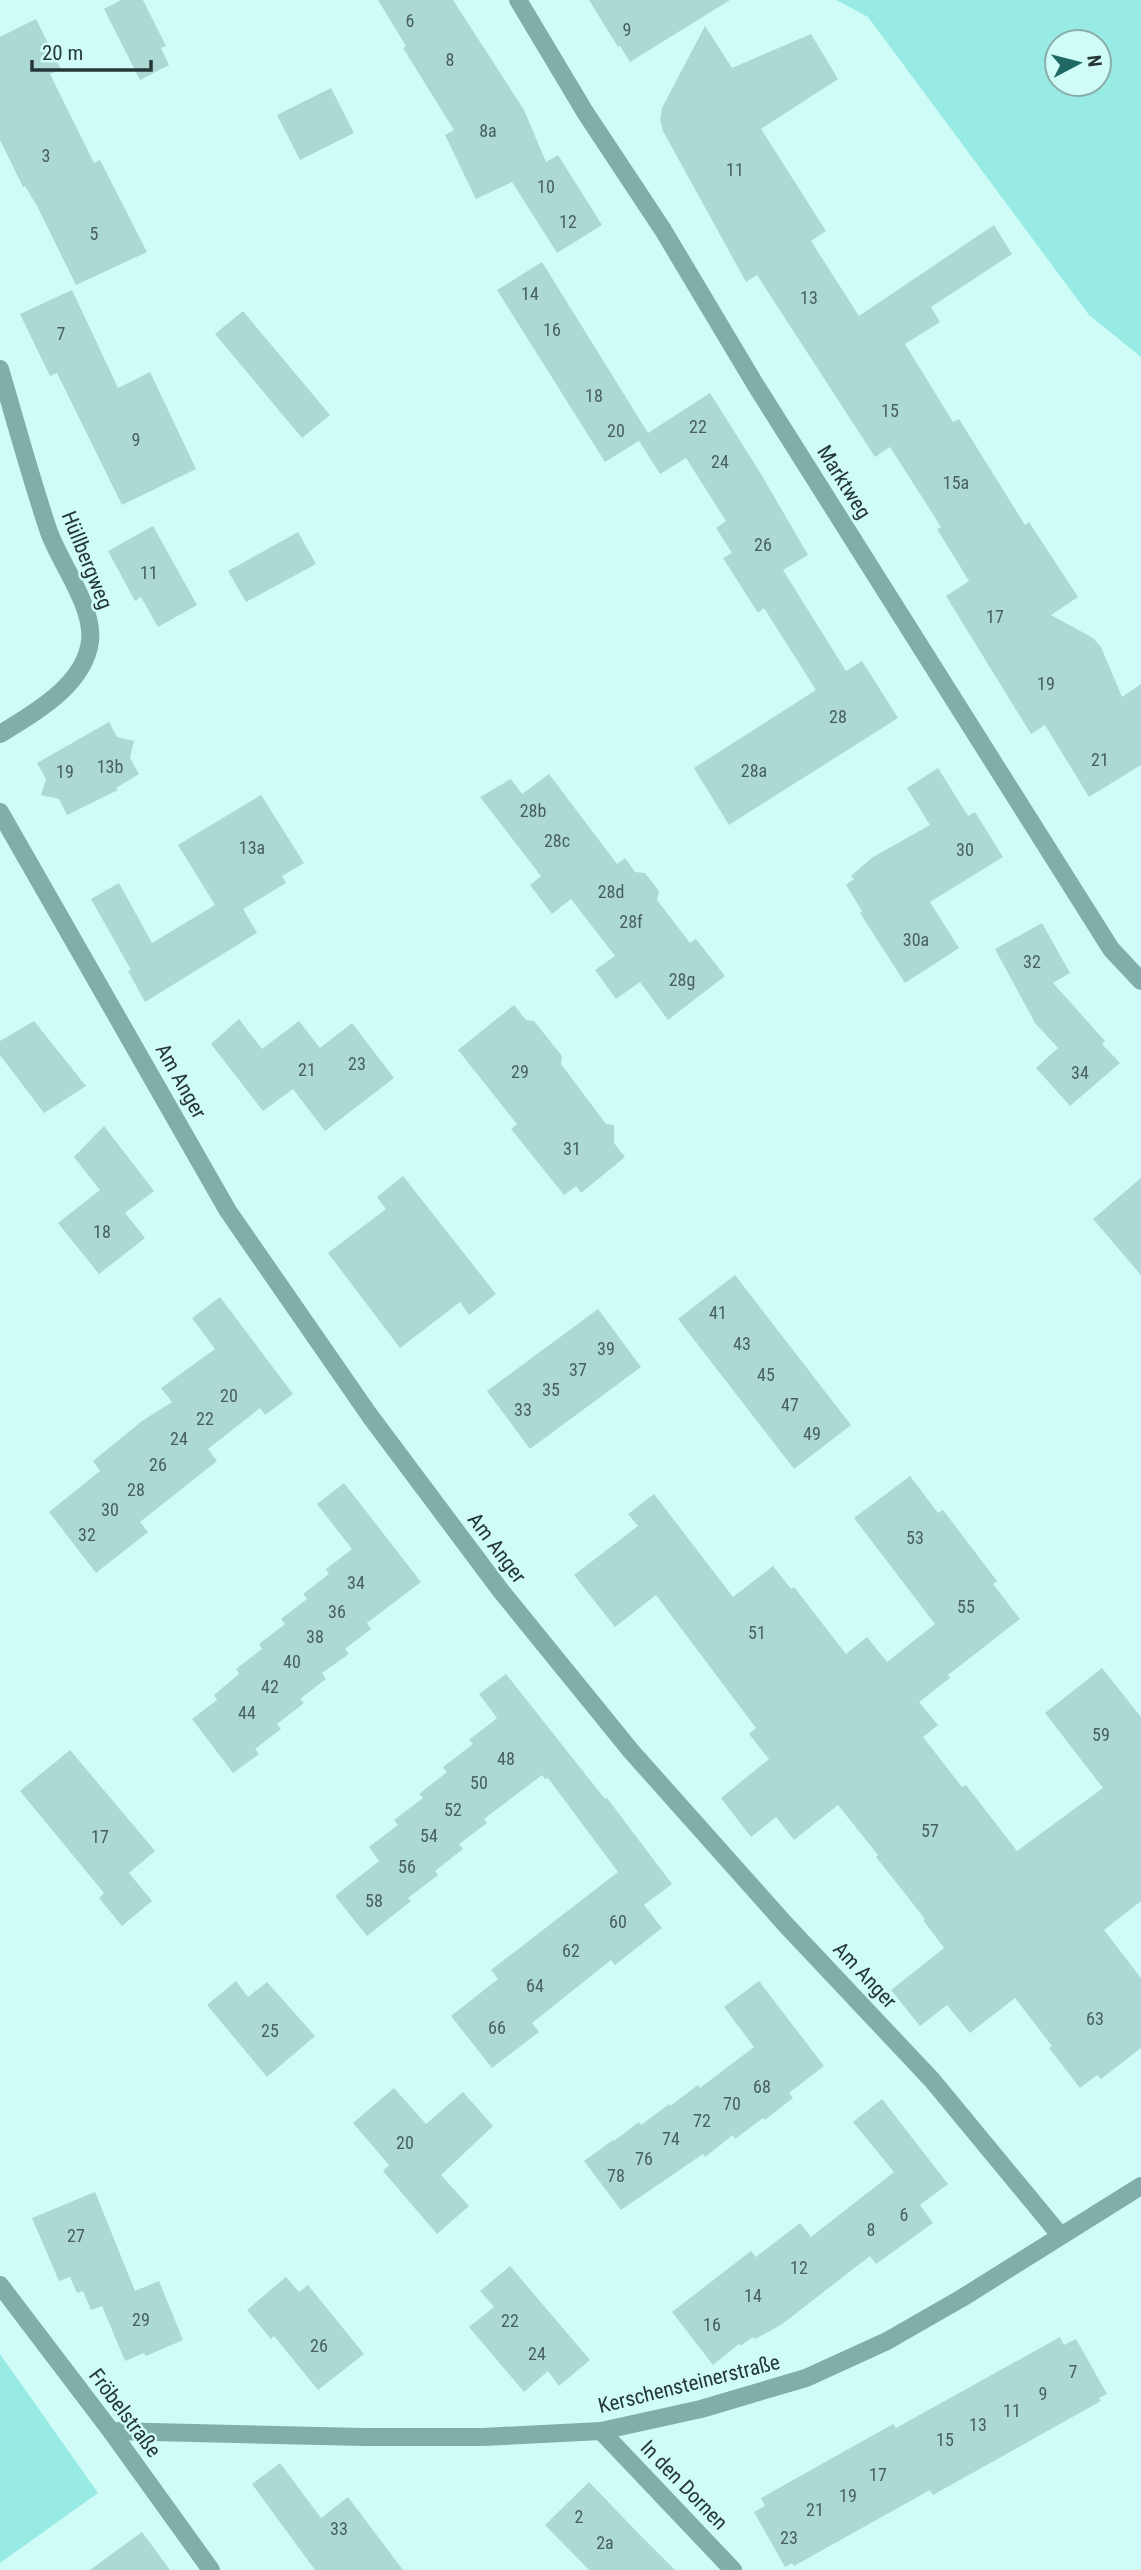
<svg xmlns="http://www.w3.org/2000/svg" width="1141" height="2570" viewBox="0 0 1141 2570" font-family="'Roboto Condensed',sans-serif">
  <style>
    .green { fill: #98ebe4; fill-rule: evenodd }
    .building { fill: #add9d5 }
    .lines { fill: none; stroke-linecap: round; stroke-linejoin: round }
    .street { stroke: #80aea9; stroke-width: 18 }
    .labels { text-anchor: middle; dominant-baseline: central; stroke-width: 5; stroke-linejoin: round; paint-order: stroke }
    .number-label { font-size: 18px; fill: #48605e }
    .street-label { font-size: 21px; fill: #263836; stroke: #cffcf7 }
  </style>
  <rect width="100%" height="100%" fill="#cffcf7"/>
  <g class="green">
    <path d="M836,0H1141V357L1089,315L868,17ZM1099,42V84H1057V42Z"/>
    <path d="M0,2354L98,2493L0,2563Z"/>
  </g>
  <g class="building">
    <path d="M121,0H143L166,46L161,48L169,65L140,80L104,9Z"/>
    <path d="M378,0H453L524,110L546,162L558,155L602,225L557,253L512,182L476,199L445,135L454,130L403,48L406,46Z"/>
    <path d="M589,0H730L630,62L620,46L618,47Z"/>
    <path d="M36,19L61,69L50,74L94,163L100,160L147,252L76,285L37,206L25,186L23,187L0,140V37Z"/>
    <path d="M705,26L732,68L811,34L838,79L761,129L826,231L811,241L859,316L994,225L1012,254L931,307L940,322L905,344L953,422L959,419L1025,525L1029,522L1078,597L1051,615L1093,638L1101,647L1122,697L1141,684V765L1089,797L1045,725L1031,734L946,596L969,581L937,529L941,527L890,447L875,457L757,275L746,282L663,131L660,120L662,108Z"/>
    <path d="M331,88L354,133L300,160L277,115Z"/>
    <path d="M542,262L648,433L710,393L761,474L808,555L783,570L846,671L862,661L898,718L729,825L694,768L816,690L764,608L758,613L723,558L732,553L716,528L726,521L686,458L660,474L639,441L605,462L497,290Z"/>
    <path d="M72,290L118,388L150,372L196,469L122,505L57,373L50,376L20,314Z"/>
    <path d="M243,311L330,415L302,438L215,334Z"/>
    <path d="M153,526L197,605L158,627L141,597L135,601L108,551Z"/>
    <path d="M298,532L316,564L246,602L228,571Z"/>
    <path d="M109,722L117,737L134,741L130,758L139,774L116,788L118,790L67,815L59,799L41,795L46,779L37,763Z"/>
    <path d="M938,768L968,816L975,812L1003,857L930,902L959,948L905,983L860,913L862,911L846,885L854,879L851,876L873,857L930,825L907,788Z"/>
    <path d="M549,774L617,864L625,858L635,872L645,873L659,891L657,900L690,943L696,939L725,976L668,1020L640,982L616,999L595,970L615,956L571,899L552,914L530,885L541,876L480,797L511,779L522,794Z"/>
    <path d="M261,795L304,863L282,876L286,883L243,909L257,933L145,1002L128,971L131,970L91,899L119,883L152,943L215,905L178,845Z"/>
    <path d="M1042,923L1070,973L1053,983L1105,1041L1102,1044L1120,1063L1070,1106L1036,1068L1058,1048L1035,1023L995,949Z"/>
    <path d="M514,1005L526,1020L534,1021L562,1056L561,1064L606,1124L614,1125V1143L625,1157L581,1193L576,1186L564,1195L511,1129L517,1124L458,1050Z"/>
    <path d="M239,1019L262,1049L299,1021L320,1048L352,1023L394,1078L325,1131L293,1089L263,1111L211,1044Z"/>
    <path d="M34,1021L86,1086L44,1113L0,1055V1041Z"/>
    <path d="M104,1126L154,1191L125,1213L145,1238L99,1274L58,1223L100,1190L74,1157Z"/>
    <path d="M403,1176L496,1294L469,1315L460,1302L400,1348L328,1253L386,1209L377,1197Z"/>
    <path d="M1141,1178V1275L1093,1219Z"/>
    <path d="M735,1275L851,1425L794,1469L678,1319Z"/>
    <path d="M220,1297L293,1394L265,1415L260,1408L208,1449L217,1461L140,1522L148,1532L96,1573L49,1512L100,1471L93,1461L142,1421L172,1402L161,1388L215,1349L192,1318Z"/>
    <path d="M598,1309L641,1367L530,1449L487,1391Z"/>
    <path d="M910,1476L938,1513L943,1510L997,1581L993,1584L1020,1619L948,1675L950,1678L919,1702L938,1725L923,1737L962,1787L966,1785L1017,1851L1103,1788L1045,1713L1102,1668L1141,1717V1901L1104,1930L1141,1978V2048L1101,2079L1097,2075L1080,2088L1049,2048L1052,2046L1015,1998L970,2033L947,2005L920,2026L891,1990L944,1948L923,1920L925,1919L876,1857L878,1855L838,1805L794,1840L776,1817L751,1837L721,1798L769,1759L749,1734L756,1728L656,1595L615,1627L574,1575L638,1526L628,1514L654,1494L733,1597L773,1566L791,1589L794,1587L846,1654L867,1637L887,1662L935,1624L854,1518Z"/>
    <path d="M344,1483L421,1582L367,1623L371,1629L345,1649L349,1654L322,1673L326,1679L300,1699L304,1703L277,1724L281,1729L255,1749L259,1754L233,1773L192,1719L217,1700L214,1695L239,1674L236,1669L262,1649L259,1644L285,1624L281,1619L307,1599L303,1594L329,1574L326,1569L352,1549L317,1504Z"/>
    <path d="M506,1674L605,1799L607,1798L672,1884L644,1905L662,1928L615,1965L611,1960L532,2023L539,2032L492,2068L451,2016L498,1979L491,1970L618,1872L548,1778L545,1779L542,1775L484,1819L487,1823L459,1844L463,1849L435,1871L438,1875L408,1898L411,1901L367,1936L335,1896L379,1861L369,1847L398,1825L394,1820L423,1798L419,1794L447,1772L443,1767L473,1744L469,1740L497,1718L479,1694Z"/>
    <path d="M70,1750L155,1851L129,1873L152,1901L122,1926L99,1898L104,1893L20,1791Z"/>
    <path d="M236,1981L248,1997L267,1982L315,2036L267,2077L207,2005Z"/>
    <path d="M759,1981L824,2066L789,2093L793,2098L765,2120L763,2118L735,2139L733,2135L705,2157L703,2154L621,2210L584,2161L613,2140L614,2141L639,2122L641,2125L669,2104L670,2106L698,2085L700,2088L754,2047L724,2007Z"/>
    <path d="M394,2088L426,2124L463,2092L493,2126L441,2175L469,2206L437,2234L383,2171L389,2165L353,2123Z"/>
    <path d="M882,2099L948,2184L920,2205L933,2223L876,2264L870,2256L781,2325L755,2339L753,2337L740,2346L739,2344L713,2365L672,2312L751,2251L756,2257L800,2223L811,2237L894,2172L853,2122Z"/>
    <path d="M95,2192L135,2291L159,2281L183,2340L146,2356L144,2353L125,2361L102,2306L91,2310L83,2291L77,2293L70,2277L59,2281L32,2218Z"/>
    <path d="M510,2266L590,2360L559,2386L548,2371L524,2392L469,2327L494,2307L480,2291Z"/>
    <path d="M286,2277L299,2292L308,2285L364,2354L318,2390L274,2336L271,2339L247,2310Z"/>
    <path d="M1060,2337L1064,2345L1076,2339L1107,2394L1099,2398L1101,2401L933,2495L930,2490L794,2566L792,2563L785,2567L754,2512L765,2506L761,2498L893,2424L896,2428Z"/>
    <path d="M280,2463L321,2518L348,2497L403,2570H315L252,2484Z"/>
    <path d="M589,2482L639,2534L675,2570H589L545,2525Z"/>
    <path d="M142,2532L170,2570H90Z"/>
  </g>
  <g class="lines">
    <g class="street">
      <path d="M518,0L585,112L663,230L755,384L1111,949L1141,981"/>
      <path d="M0,369C16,423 31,479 49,532C61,565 94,607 90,641C85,685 33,714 0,734"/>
      <path d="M0,812L228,1211L370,1416L501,1591L631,1751L786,1925L932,2080L1060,2235"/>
      <path d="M0,2285L111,2431L211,2570"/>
      <path d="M111,2431L364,2437H483L601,2431L701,2409L806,2378L887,2341L962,2298L1141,2186"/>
      <path d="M601,2431L733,2570"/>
    </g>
  </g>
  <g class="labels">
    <g class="number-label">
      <text x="410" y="20">6</text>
      <text x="627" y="29">9</text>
      <text x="450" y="59">8</text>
      <text x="488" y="130">8a</text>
      <text x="46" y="155">3</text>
      <text x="735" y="169">11</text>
      <text x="546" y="186">10</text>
      <text x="568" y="221">12</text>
      <text x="94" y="233">5</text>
      <text x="530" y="293">14</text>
      <text x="809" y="297">13</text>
      <text x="552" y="329">16</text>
      <text x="61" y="333">7</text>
      <text x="594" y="395">18</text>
      <text x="890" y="410">15</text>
      <text x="698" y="426">22</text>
      <text x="616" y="430">20</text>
      <text x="136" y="439">9</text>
      <text x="720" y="461">24</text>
      <text x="956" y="482">15a</text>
      <text x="763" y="544">26</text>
      <text x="149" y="572">11</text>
      <text x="995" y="616">17</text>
      <text x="1046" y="683">19</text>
      <text x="838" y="716">28</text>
      <text x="1100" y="759">21</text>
      <text x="110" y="766">13b</text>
      <text x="754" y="770">28a</text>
      <text x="65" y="771">19</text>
      <text x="533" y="810">28b</text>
      <text x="557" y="840">28c</text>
      <text x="252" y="847">13a</text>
      <text x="965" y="849">30</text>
      <text x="611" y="891">28d</text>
      <text x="631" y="921">28f</text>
      <text x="916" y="939">30a</text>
      <text x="1032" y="961">32</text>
      <text x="682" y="979">28g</text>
      <text x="357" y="1063">23</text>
      <text x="307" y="1069">21</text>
      <text x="520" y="1071">29</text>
      <text x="1080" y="1072">34</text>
      <text x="572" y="1148">31</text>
      <text x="102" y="1231">18</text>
      <text x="718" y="1312">41</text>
      <text x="742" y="1343">43</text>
      <text x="606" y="1348">39</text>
      <text x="578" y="1369">37</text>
      <text x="766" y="1374">45</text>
      <text x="551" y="1389">35</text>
      <text x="229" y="1395">20</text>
      <text x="790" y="1404">47</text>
      <text x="523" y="1409">33</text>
      <text x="205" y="1418">22</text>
      <text x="812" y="1433">49</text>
      <text x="179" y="1438">24</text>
      <text x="158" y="1464">26</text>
      <text x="136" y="1489">28</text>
      <text x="110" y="1509">30</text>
      <text x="87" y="1534">32</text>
      <text x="915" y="1537">53</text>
      <text x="356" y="1582">34</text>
      <text x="966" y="1606">55</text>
      <text x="337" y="1611">36</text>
      <text x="757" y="1632">51</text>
      <text x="315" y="1636">38</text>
      <text x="292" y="1661">40</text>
      <text x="270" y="1686">42</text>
      <text x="247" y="1712">44</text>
      <text x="1101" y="1734">59</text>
      <text x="506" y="1758">48</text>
      <text x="479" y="1782">50</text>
      <text x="453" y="1809">52</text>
      <text x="930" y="1830">57</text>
      <text x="429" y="1835">54</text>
      <text x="100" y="1836">17</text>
      <text x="407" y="1866">56</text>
      <text x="374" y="1900">58</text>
      <text x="618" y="1921">60</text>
      <text x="571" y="1950">62</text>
      <text x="535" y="1985">64</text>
      <text x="1095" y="2018">63</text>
      <text x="497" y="2027">66</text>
      <text x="270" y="2030">25</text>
      <text x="762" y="2086">68</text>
      <text x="732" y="2103">70</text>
      <text x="702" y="2120">72</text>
      <text x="671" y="2138">74</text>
      <text x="405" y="2142">20</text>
      <text x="644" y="2158">76</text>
      <text x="616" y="2175">78</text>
      <text x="904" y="2214">6</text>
      <text x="871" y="2229">8</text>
      <text x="76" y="2235">27</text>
      <text x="799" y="2267">12</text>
      <text x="753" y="2295">14</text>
      <text x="141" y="2319">29</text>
      <text x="510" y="2320">22</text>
      <text x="712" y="2324">16</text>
      <text x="319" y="2345">26</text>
      <text x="537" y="2353">24</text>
      <text x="1073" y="2371">7</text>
      <text x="1043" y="2393">9</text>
      <text x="1012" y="2410">11</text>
      <text x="978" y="2424">13</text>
      <text x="945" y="2439">15</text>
      <text x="878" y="2474">17</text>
      <text x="848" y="2495">19</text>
      <text x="815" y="2509">21</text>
      <text x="579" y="2516">2</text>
      <text x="339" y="2528">33</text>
      <text x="789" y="2537">23</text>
      <text x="605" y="2542">2a</text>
    </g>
    <g class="street-label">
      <text transform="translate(844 482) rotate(58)">Marktweg</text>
      <text transform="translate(87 560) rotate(68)">Hüllbergweg</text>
      <text transform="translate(181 1081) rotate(61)">Am Anger</text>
      <text transform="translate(497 1548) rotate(53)">Am Anger</text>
      <text transform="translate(865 1975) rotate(47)">Am Anger</text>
      <text transform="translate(689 2384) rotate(-14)">Kerschensteinerstraße</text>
      <text transform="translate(125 2413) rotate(53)">Fröbelstraße</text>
      <text transform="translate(684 2485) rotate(46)">In den Dornen</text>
    </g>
  </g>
  <g transform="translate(1078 63) rotate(83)"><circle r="33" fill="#cffcf7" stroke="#8baeaa" stroke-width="2"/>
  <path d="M0-5L12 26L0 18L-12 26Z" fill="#1e6964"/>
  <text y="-10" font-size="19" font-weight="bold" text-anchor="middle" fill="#263836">N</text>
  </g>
  <path d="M32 60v10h119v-10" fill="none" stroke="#263836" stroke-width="3.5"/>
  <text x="42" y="60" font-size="21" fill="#263836" stroke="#cffcf7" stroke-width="5" paint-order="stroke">20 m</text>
</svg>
